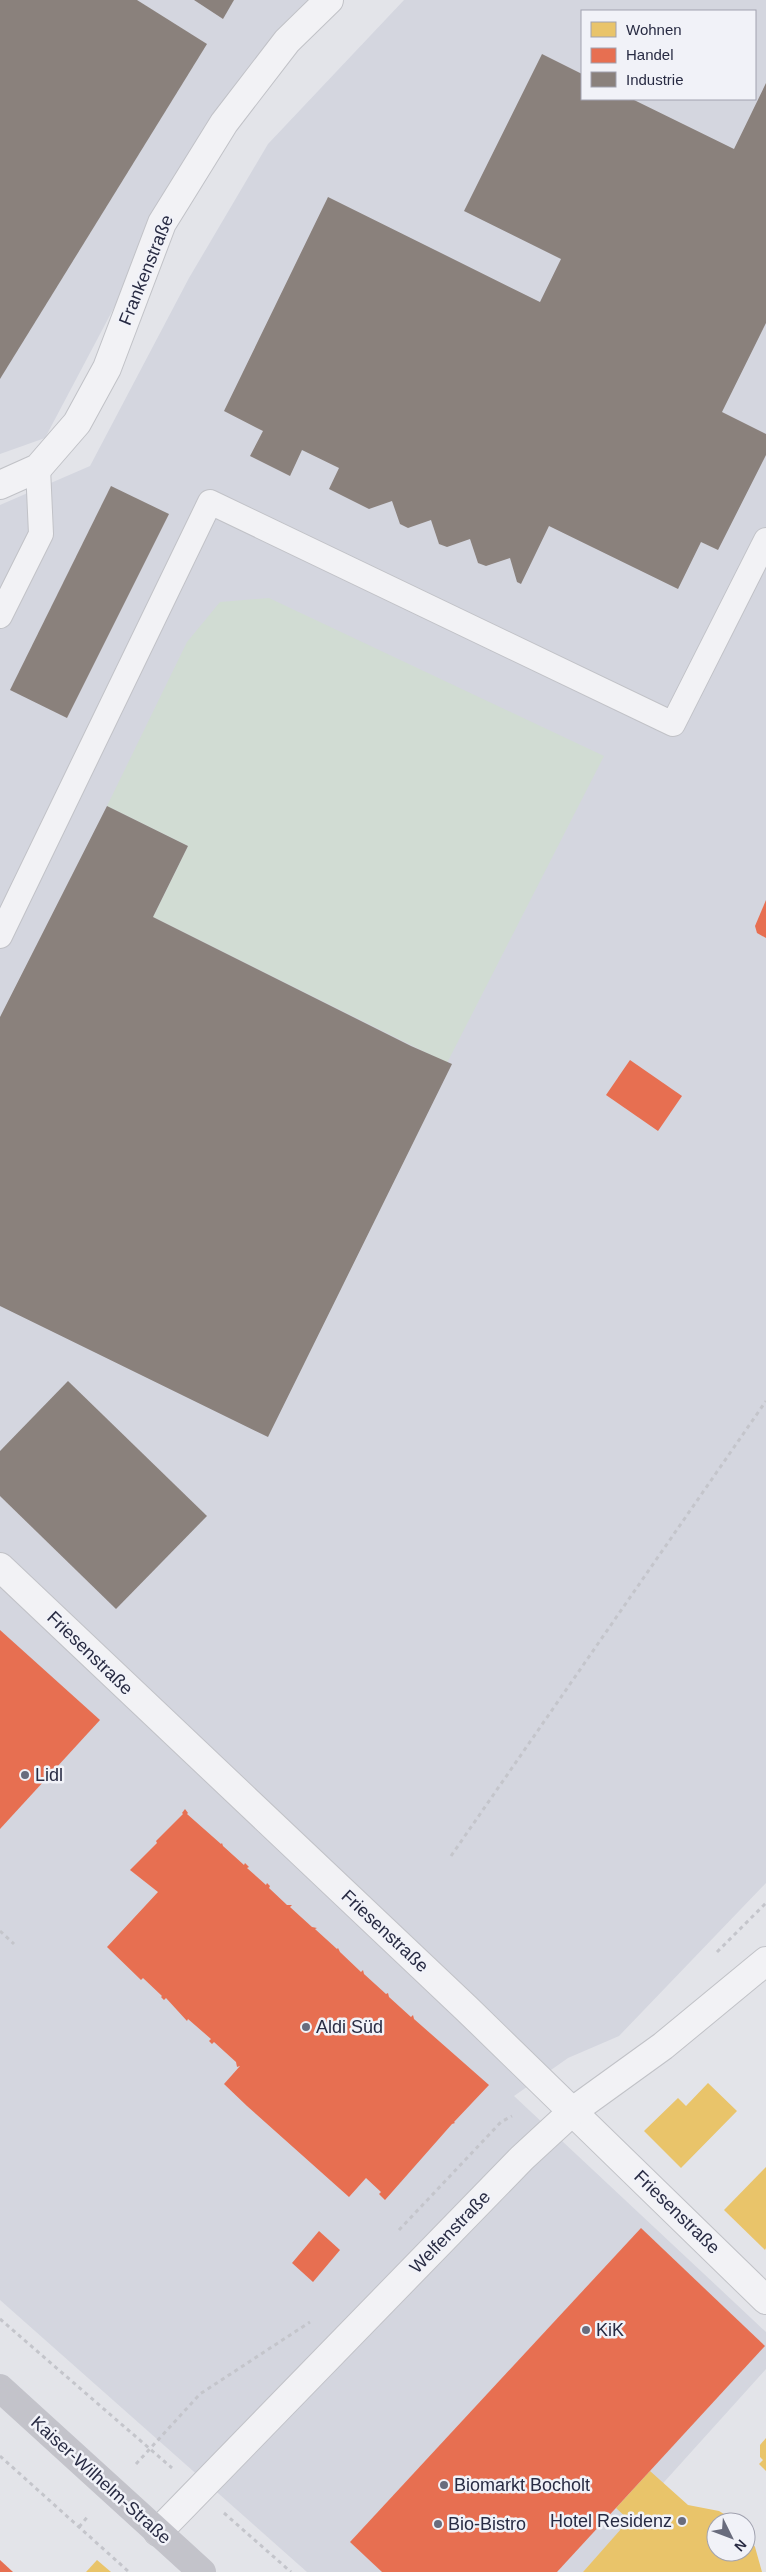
<svg xmlns="http://www.w3.org/2000/svg" width="766" height="2572" viewBox="0 0 766 2572" font-family="Arial,sans-serif">
  <style>
    .built { fill: #d4d6df; fill-rule: evenodd }
    .green { fill: #d1dcd3 }
    .homes { fill: #e9c46a }
    .shops { fill: #e76f51 }
    .industry { fill: #8a817c }
    .lines { fill: none; stroke-linecap: round; stroke-linejoin: round }
    .lane-casing { stroke: #c1c2c7; stroke-width: 26 }
    .street-casing { stroke: #c1c2c7; stroke-width: 30 }
    .path { stroke: #c4c5cb; stroke-width: 3; stroke-dasharray: 4 4; stroke-linecap: butt }
    .lane { stroke: #f2f2f5; stroke-width: 24 }
    .street { stroke: #f2f2f5; stroke-width: 28 }
    .secondary { stroke: #c3c3ca; stroke-width: 28 }
    .poi-dot { fill: #696c7d; stroke: #f1f2f8; stroke-width: 2 }
    .labels { text-anchor: middle; dominant-baseline: central; stroke-width: 5; stroke-linejoin: round; paint-order: stroke }
    .street-label { font-size: 18px; fill: #282b43; stroke: #f1f2f8 }
    .poi-label { font-size: 18px; fill: #282b43; stroke: #f1f2f8; text-anchor: start }
  </style>
  <rect width="100%" height="100%" fill="#e3e4e9"/>
  <g class="built">
    <path d="M0,0H327L145,249L45,438L0,454Z"/>
    <path d="M404,0H766V1883L619,2036L568,2058L514,2096L766,2332V2369L583,2572H307L0,2300V505L90,466L189,278L268,144ZM582,11H755V99H582Z"/>
  </g>
  <path class="green" d="M269,598L604,756L447,1063L153,917L188,846L107,806L187,642L220,602Z"/>
  <g class="homes">
    <path d="M708,2083L737,2111L681,2168L644,2131L678,2098L686,2106Z"/>
    <path d="M766,2167V2248L765,2250L724,2210Z"/>
    <path d="M766,2438V2471L759,2464L763,2460L760,2457V2445Z"/>
    <path d="M650,2471L688,2505L719,2511L737,2522H716V2552H746V2532L755,2547L762,2572H583L629,2520L616,2508Z"/>
    <path d="M97,2560L111,2572H86Z"/>
  </g>
  <g class="shops">
    <path d="M766,900V938L757,933L755,926Z"/>
    <path d="M630,1060L682,1096L658,1131L606,1095Z"/>
    <path d="M0,1630L100,1720L0,1829Z"/>
    <path d="M185,1809L188,1813L187,1814L221,1844L222,1843L223,1846L244,1865L245,1863L249,1867L247,1868L266,1885L267,1883L270,1886L269,1888L287,1905H292L290,1907L312,1927L317,1928L315,1929L337,1949L338,1948L340,1952L361,1972L363,1970L364,1974L386,1994L388,1993L389,1997L411,2017L413,2015L414,2019L489,2085L454,2122L455,2123L452,2124L385,2200L379,2194L381,2192L366,2178L349,2197L247,2106L224,2084L240,2066L237,2067L236,2062L214,2042L212,2044L209,2041L211,2039L188,2019L187,2021L166,1998L164,2000L161,1997L162,1996L143,1978L141,1980L107,1947L158,1892L130,1870L157,1843L156,1841L183,1814L182,1813Z"/>
    <path d="M641,2228L765,2346L557,2572H382L350,2542Z"/>
    <path d="M319,2231L340,2250L313,2282L292,2263Z"/>
    <path d="M0,2560L13,2572H0Z"/>
  </g>
  <g class="industry">
    <path d="M0,0H137L207,44L0,379Z"/>
    <path d="M194,0H234L223,19Z"/>
    <path d="M542,54L582,74V99H632L734,149L766,83V323L722,412L766,434V455L718,550L701,542L678,589L549,526L521,584L517,582L510,558L486,566L478,563L470,539L447,547L439,544L431,520L408,528L400,524L392,501L369,509L329,489L339,468L302,450L290,476L250,456L263,431L224,411L328,197L540,302L561,259L464,211Z"/>
    <path d="M111,486L169,514L67,718L10,690Z"/>
    <path d="M107,806L188,846L153,917L411,1046L452,1064L268,1437L0,1306V1017Z"/>
    <path d="M68,1381L207,1516L116,1609L0,1496V1451Z"/>
  </g>
  <g class="lines">
    <defs>
      <g id="lane">
        <path d="M0,616L41,534L38,468"/>
        <path d="M0,936L210,502L673,724L766,540"/>
      </g>
      <g id="street">
        <path d="M0,485L38,468L77,423L107,368L162,223L224,123L287,41L329,0"/>
        <path d="M0,1567L467,2009L766,2300"/>
        <path d="M158,2532L522,2158L573,2111L663,2046L766,1961"/>
      </g>
    </defs>
    <use href="#lane" class="lane-casing"/>
    <use href="#street" class="street-casing"/>
    <g class="path">
      <path d="M451,1856L766,1401"/>
      <path d="M0,1931L14,1944"/>
      <path d="M717,1952L766,1903"/>
      <path d="M399,2230L501,2122L512,2116"/>
      <path d="M0,2319L172,2468"/>
      <path d="M0,2456L129,2572"/>
      <path d="M136,2464L200,2394L310,2322"/>
      <path d="M224,2513L291,2572"/>
      <path d="M79,2527L89,2515"/>
    </g>
    <use href="#lane" class="lane"/>
    <use href="#street" class="street"/>
    <path class="secondary" d="M0,2388L202,2572"/>
  </g>
  <g class="poi-dot">
    <circle cx="25" cy="1775" r="5"/>
    <circle cx="306" cy="2027" r="5"/>
    <circle cx="586" cy="2330" r="5"/>
    <circle cx="444" cy="2485" r="5"/>
    <circle cx="682" cy="2521" r="5"/>
    <circle cx="438" cy="2524" r="5"/>
  </g>
  <g class="labels">
    <g class="street-label">
      <text transform="translate(146 270) rotate(-68)">Frankenstraße</text>
      <text transform="translate(90 1653) rotate(44)">Friesenstraße</text>
      <text transform="translate(385 1931) rotate(43)">Friesenstraße</text>
      <text transform="translate(677 2212) rotate(44)">Friesenstraße</text>
      <text transform="translate(450 2232) rotate(-46)">Welfenstraße</text>
      <text transform="translate(101 2480) rotate(42)">Kaiser-Wilhelm-Straße</text>
    </g>
    <g class="poi-label">
      <text x="35" y="1775">Lidl</text>
      <text x="316" y="2027">Aldi Süd</text>
      <text x="596" y="2330">KiK</text>
      <text x="454" y="2485">Biomarkt Bocholt</text>
      <text x="672" y="2521" text-anchor="end">Hotel Residenz</text>
      <text x="448" y="2524">Bio-Bistro</text>
    </g>
  </g>
  <rect x="581" y="10" width="175" height="90" fill="#f1f2f8" stroke="#a1a2b0"/>
  <rect x="591" y="22" width="25" height="15" fill="#e9c46a" stroke="#a1a2b0"/>
  <text x="626" y="35" font-size="15" fill="#282b43">Wohnen</text>
  <rect x="591" y="48" width="25" height="15" fill="#e76f51" stroke="#a1a2b0"/>
  <text x="626" y="60" font-size="15" fill="#282b43">Handel</text>
  <rect x="591" y="72" width="25" height="15" fill="#8a817c" stroke="#a1a2b0"/>
  <text x="626" y="85" font-size="15" fill="#282b43">Industrie</text>
  <g transform="translate(731 2537) rotate(132)"><circle r="24" fill="#f1f2f8" stroke="#a1a2b0"/>
  <path d="M0-4L9 19L0 12L-9 19Z" fill="#696c7d"/>
  <text y="-8" font-size="14" font-weight="bold" text-anchor="middle" fill="#282b43">N</text>
  </g>
</svg>
